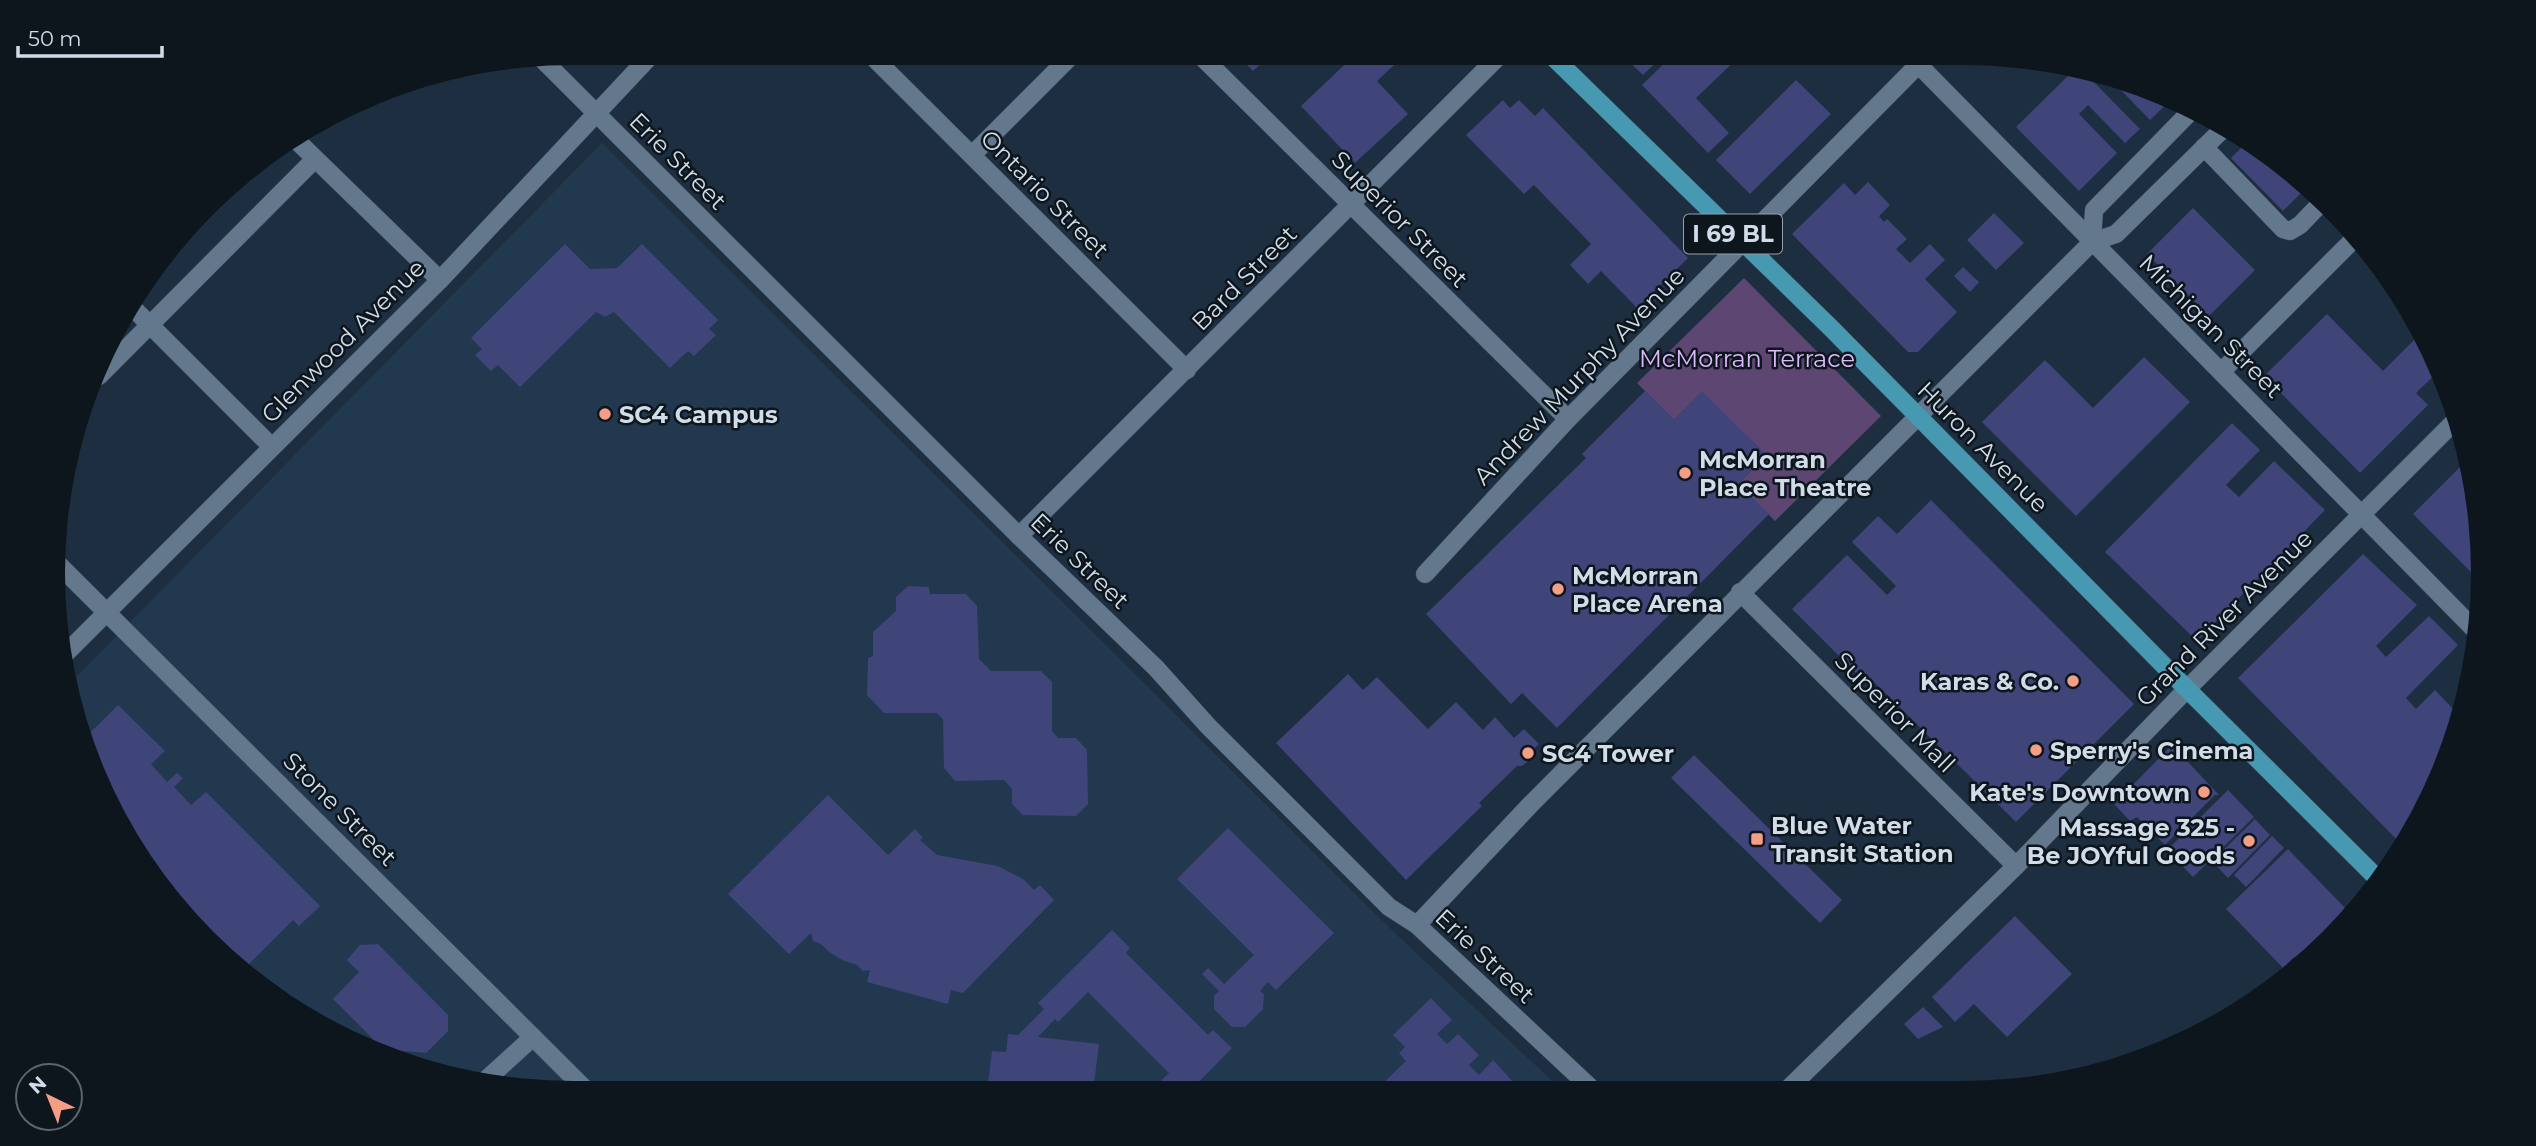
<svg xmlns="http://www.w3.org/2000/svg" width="2536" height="1146" viewBox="0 0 2536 1146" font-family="Montserrat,sans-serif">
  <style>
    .built { fill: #21384e }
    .green { fill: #5d4772 }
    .building { fill: #3f4479 }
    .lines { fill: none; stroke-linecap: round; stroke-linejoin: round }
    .minor-casing { stroke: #3a4958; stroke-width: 19 }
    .major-casing { stroke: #3a4958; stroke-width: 19 }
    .minor { stroke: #63788c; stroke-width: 18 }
    .major { stroke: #4798b1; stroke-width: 18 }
    .poi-dot { fill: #f49e86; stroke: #0d151d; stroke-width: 2.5 }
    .labels { text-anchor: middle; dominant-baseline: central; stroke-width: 5; stroke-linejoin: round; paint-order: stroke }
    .shield { fill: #0d151d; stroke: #96a0aa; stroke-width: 2 }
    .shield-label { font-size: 23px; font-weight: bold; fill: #d0dce7 }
    .street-label { font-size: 24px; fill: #d0dce7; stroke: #0d151d }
    .park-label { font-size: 24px; fill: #dbbafb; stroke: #0d151d }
    .poi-label { font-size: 24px; font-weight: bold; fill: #d0dce7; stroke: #0d151d; text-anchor: start }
  </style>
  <rect width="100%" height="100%" fill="#1c2e3f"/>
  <path class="built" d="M602,143L1397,935L1562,1090L575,1093L405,1066L313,1024L230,965L122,833L67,686Z"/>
  <path class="green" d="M1744,278L1881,416L1775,521L1738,484L1766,455L1702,392L1674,420L1637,383Z"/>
  <g class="building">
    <path d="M1236,53H1273L1253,71Z"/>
    <path d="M1357,53H1407L1377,81L1408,114L1355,163L1301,106Z"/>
    <path d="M1620,53H1666L1643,75Z"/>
    <path d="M1675,53H1743L1696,98L1729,133L1708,153L1642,85Z"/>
    <path d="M2073,71L2085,73L2140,129L2125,143L2088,105L2079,114L2117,153L2079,191L2016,127Z"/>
    <path d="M2101,75L2131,80L2172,99L2150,120L2114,83L2111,86Z"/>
    <path d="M1796,80L1831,114L1750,194L1716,160Z"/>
    <path d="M1503,100L1510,108L1519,100L1535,116L1543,108L1688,258L1637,308L1601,271L1588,284L1570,265L1591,244L1534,185L1524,194L1466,135Z"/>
    <path d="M2249,140L2309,185L2283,211L2231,158Z"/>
    <path d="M1868,182L1890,205L1879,216L1884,222L1887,219L1907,239L1896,249L1910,263L1930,244L1945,260L1925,279L1957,312L1918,352H1908L1792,234L1844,183L1855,195Z"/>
    <path d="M2193,208L2255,270L2209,316L2147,254Z"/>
    <path d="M1994,213L2024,243L1996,270L1967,240Z"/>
    <path d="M565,244L590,269L617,268L642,244L718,320L709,329L716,335L694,356L688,351L670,368L614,312L605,317L596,312L520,387L498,365L491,371L475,355L482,349L471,338Z"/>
    <path d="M1963,267L1979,282L1970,292L1954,276Z"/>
    <path d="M2327,314L2383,371L2416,338L2436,358L2440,370L2416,393L2428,405L2360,473L2264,376Z"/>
    <path d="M2144,357L2190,402L2076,516L1982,422L2045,360L2093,408Z"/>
    <path d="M1645,391L1674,420L1702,391L1766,455L1738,484L1769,514L1557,728L1522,693L1511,704L1426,614L1586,458L1582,454Z"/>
    <path d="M2232,423L2260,450L2226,485L2239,497L2274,461L2325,510L2197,641L2105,552Z"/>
    <path d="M2469,458L2482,539L2481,582L2413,514Z"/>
    <path d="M1931,500L2134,704L2016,822L1878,686L1860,669L1856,673L1792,609L1847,555L1887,595L1896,586L1852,542L1878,516L1897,534Z"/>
    <path d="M2363,554L2417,605L2376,646L2386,657L2429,616L2458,645L2406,698L2416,709L2435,690L2456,712L2449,719L2459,728L2456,741L2403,846L2238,678Z"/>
    <path d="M908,586L929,587L930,594H966L977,606L979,659L991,671H1041L1052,682V731L1058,738H1076L1087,750L1088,804L1076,816L1023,815L1012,804V789L1004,780L955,781L944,768L943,719L937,713H884L867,695L868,658L873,656V632L896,611V597Z"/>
    <path d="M1348,674L1363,690L1377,677L1428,729L1456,702L1483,730L1495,717L1514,738L1524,729L1539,744L1532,751L1533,757L1522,766H1517L1479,803L1482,806L1406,880L1276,743Z"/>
    <path d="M118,705L165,751L151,764L167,782L177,773L183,778L174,787L191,805L206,792L320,906L299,926L293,920L245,968L178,901L122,833L86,737Z"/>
    <path d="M2172,745L2219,795H2215L2165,845L2137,817L2130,821L2114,804Z"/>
    <path d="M1694,755L1842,900L1820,923L1671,778Z"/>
    <path d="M2228,790L2254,817L2193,877L2167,850Z"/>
    <path d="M828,795L888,855L915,829L923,838L920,840L937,855L998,866L1023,879L1034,890L1040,885L1054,900L963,993L951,990L948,1004L867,982L870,970L863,971L857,965L842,960L829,952L821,944L813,941L811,933L789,954L728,894Z"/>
    <path d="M2255,819L2270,835L2228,878L2212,861Z"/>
    <path d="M1228,828L1334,933L1276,990L1268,982L1260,991L1264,994L1263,1009L1245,1027H1232L1214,1009V996L1219,991L1202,974L1208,968L1224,984L1254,955L1177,879Z"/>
    <path d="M2272,836L2284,848L2246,887L2234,875Z"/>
    <path d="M2288,849L2349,912L2301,964L2294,957L2283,968L2226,909Z"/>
    <path d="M2015,916L2072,974L2007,1037L1974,1004L1955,1022L1932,997Z"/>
    <path d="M1112,930L1130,948L1126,953L1208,1035L1213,1030L1232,1048L1189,1092H1150L1169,1073L1088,992L1058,1022L1055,1019L1038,1037L1099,1044L1093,1092H987L992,1051L1006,1052L1008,1034L1018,1035L1044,1009L1038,1003Z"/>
    <path d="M378,944L448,1015V1031L426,1053L383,1049L333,999L359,972L347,960L360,945Z"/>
    <path d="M1431,998L1452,1020L1437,1034L1447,1044L1458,1034L1479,1055L1469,1065L1479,1075L1493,1060L1514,1083L1506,1091H1375L1406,1061L1399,1053L1405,1047L1393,1035Z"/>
    <path d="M1923,1007L1943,1027L1918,1039L1904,1024Z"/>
  </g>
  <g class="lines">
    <defs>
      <g id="minor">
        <path d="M869,53L1187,370"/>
        <path d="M1198,53L1568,419"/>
        <path d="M1907,53L2479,634"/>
        <path d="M541,58L1019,536L1156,668L1208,726L1389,907L1417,925L1593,1090"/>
        <path d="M293,137L440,280"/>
        <path d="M2204,147L2283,229L2290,231L2300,225L2324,200"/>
        <path d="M972,155L1074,53"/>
        <path d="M2092,242L2094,210L2193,109"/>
        <path d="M129,304L272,447"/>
        <path d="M2222,371L2357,236"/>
        <path d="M99,376L315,159"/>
        <path d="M1019,536L1502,53"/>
        <path d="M54,560L589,1093"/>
        <path d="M1425,574L1568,419L1918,65"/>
        <path d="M1740,592L2016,866"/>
        <path d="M61,658L440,280L653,53"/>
        <path d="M1417,925L1531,804L2092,242L2116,234L2227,125"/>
        <path d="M487,1079L533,1037"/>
        <path d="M1787,1090L2016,866L2187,689L2458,418"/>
      </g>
      <path id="major" d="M1549,53L1831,328L2187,689L2379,880"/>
    </defs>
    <use href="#minor" class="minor-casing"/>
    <use href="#major" class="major-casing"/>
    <use href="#minor" class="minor"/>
    <use href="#major" class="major"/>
  </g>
  <g class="poi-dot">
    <circle cx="605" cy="414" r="7"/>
    <circle cx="1685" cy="473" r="7"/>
    <circle cx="1558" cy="589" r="7"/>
    <circle cx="2073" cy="681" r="7"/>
    <circle cx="2036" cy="750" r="7"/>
    <circle cx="1528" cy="753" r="7"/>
    <circle cx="2204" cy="792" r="7"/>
    <rect x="1750" y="832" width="14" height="14" rx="3.5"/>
    <circle cx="2249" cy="841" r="7"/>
  </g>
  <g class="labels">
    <rect class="shield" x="1684" y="214.5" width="98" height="39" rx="5"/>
    <g class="shield-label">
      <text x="1733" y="234">I 69 BL</text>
    </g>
    <g class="street-label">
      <text transform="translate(678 161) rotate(45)">Erie Street</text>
      <text transform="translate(1045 194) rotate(45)">Ontario Street</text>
      <text transform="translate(1400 219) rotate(45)">Superior Street</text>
      <text transform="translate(1244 278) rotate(-45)">Bard Street</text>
      <text transform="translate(2211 326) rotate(45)">Michigan Street</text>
      <text transform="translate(343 341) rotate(-45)">Glenwood Avenue</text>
      <text transform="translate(1579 376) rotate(-46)">Andrew Murphy Avenue</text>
      <text transform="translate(1983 447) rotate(45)">Huron Avenue</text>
      <text transform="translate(1080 561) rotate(44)">Erie Street</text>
      <text transform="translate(2224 618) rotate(-45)">Grand River Avenue</text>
      <text transform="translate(1895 712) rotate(45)">Superior Mall</text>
      <text transform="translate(340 809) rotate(45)">Stone Street</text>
      <text transform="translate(1485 956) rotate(43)">Erie Street</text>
    </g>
    <g class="park-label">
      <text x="1747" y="358">McMorran Terrace</text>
    </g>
    <g class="poi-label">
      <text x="619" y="414">SC4 Campus</text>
      <text x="1699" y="459">McMorran<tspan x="1699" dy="28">Place Theatre</tspan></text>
      <text x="1572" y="575">McMorran<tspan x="1572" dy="28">Place Arena</tspan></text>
      <text x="2059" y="681" text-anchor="end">Karas &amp; Co.</text>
      <text x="2050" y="750">Sperry's Cinema</text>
      <text x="1542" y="753">SC4 Tower</text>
      <text x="2190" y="792" text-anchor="end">Kate's Downtown</text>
      <text x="1771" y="825">Blue Water<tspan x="1771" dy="28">Transit Station</tspan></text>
      <text x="2235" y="827" text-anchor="end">Massage 325 -<tspan x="2235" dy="28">Be JOYful Goods</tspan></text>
    </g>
  </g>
  <path d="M0 0H2536V1146H0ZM573 65H1963A508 508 0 0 1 2471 573V573A508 508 0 0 1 1963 1081H573A508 508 0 0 1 65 573V573A508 508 0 0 1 573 65Z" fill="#0d151d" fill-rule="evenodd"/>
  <g transform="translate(49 1097) rotate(317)"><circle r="33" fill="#0d151d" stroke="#5b656e" stroke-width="2"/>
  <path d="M0-5L12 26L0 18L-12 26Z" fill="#f49e86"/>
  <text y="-10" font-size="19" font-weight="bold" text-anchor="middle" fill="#d0dce7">N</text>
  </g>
  <path d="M18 46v10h144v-10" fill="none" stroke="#d0dce7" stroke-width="3.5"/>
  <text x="28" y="46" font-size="21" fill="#d0dce7" stroke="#0d151d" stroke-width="5" paint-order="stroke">50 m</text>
</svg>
